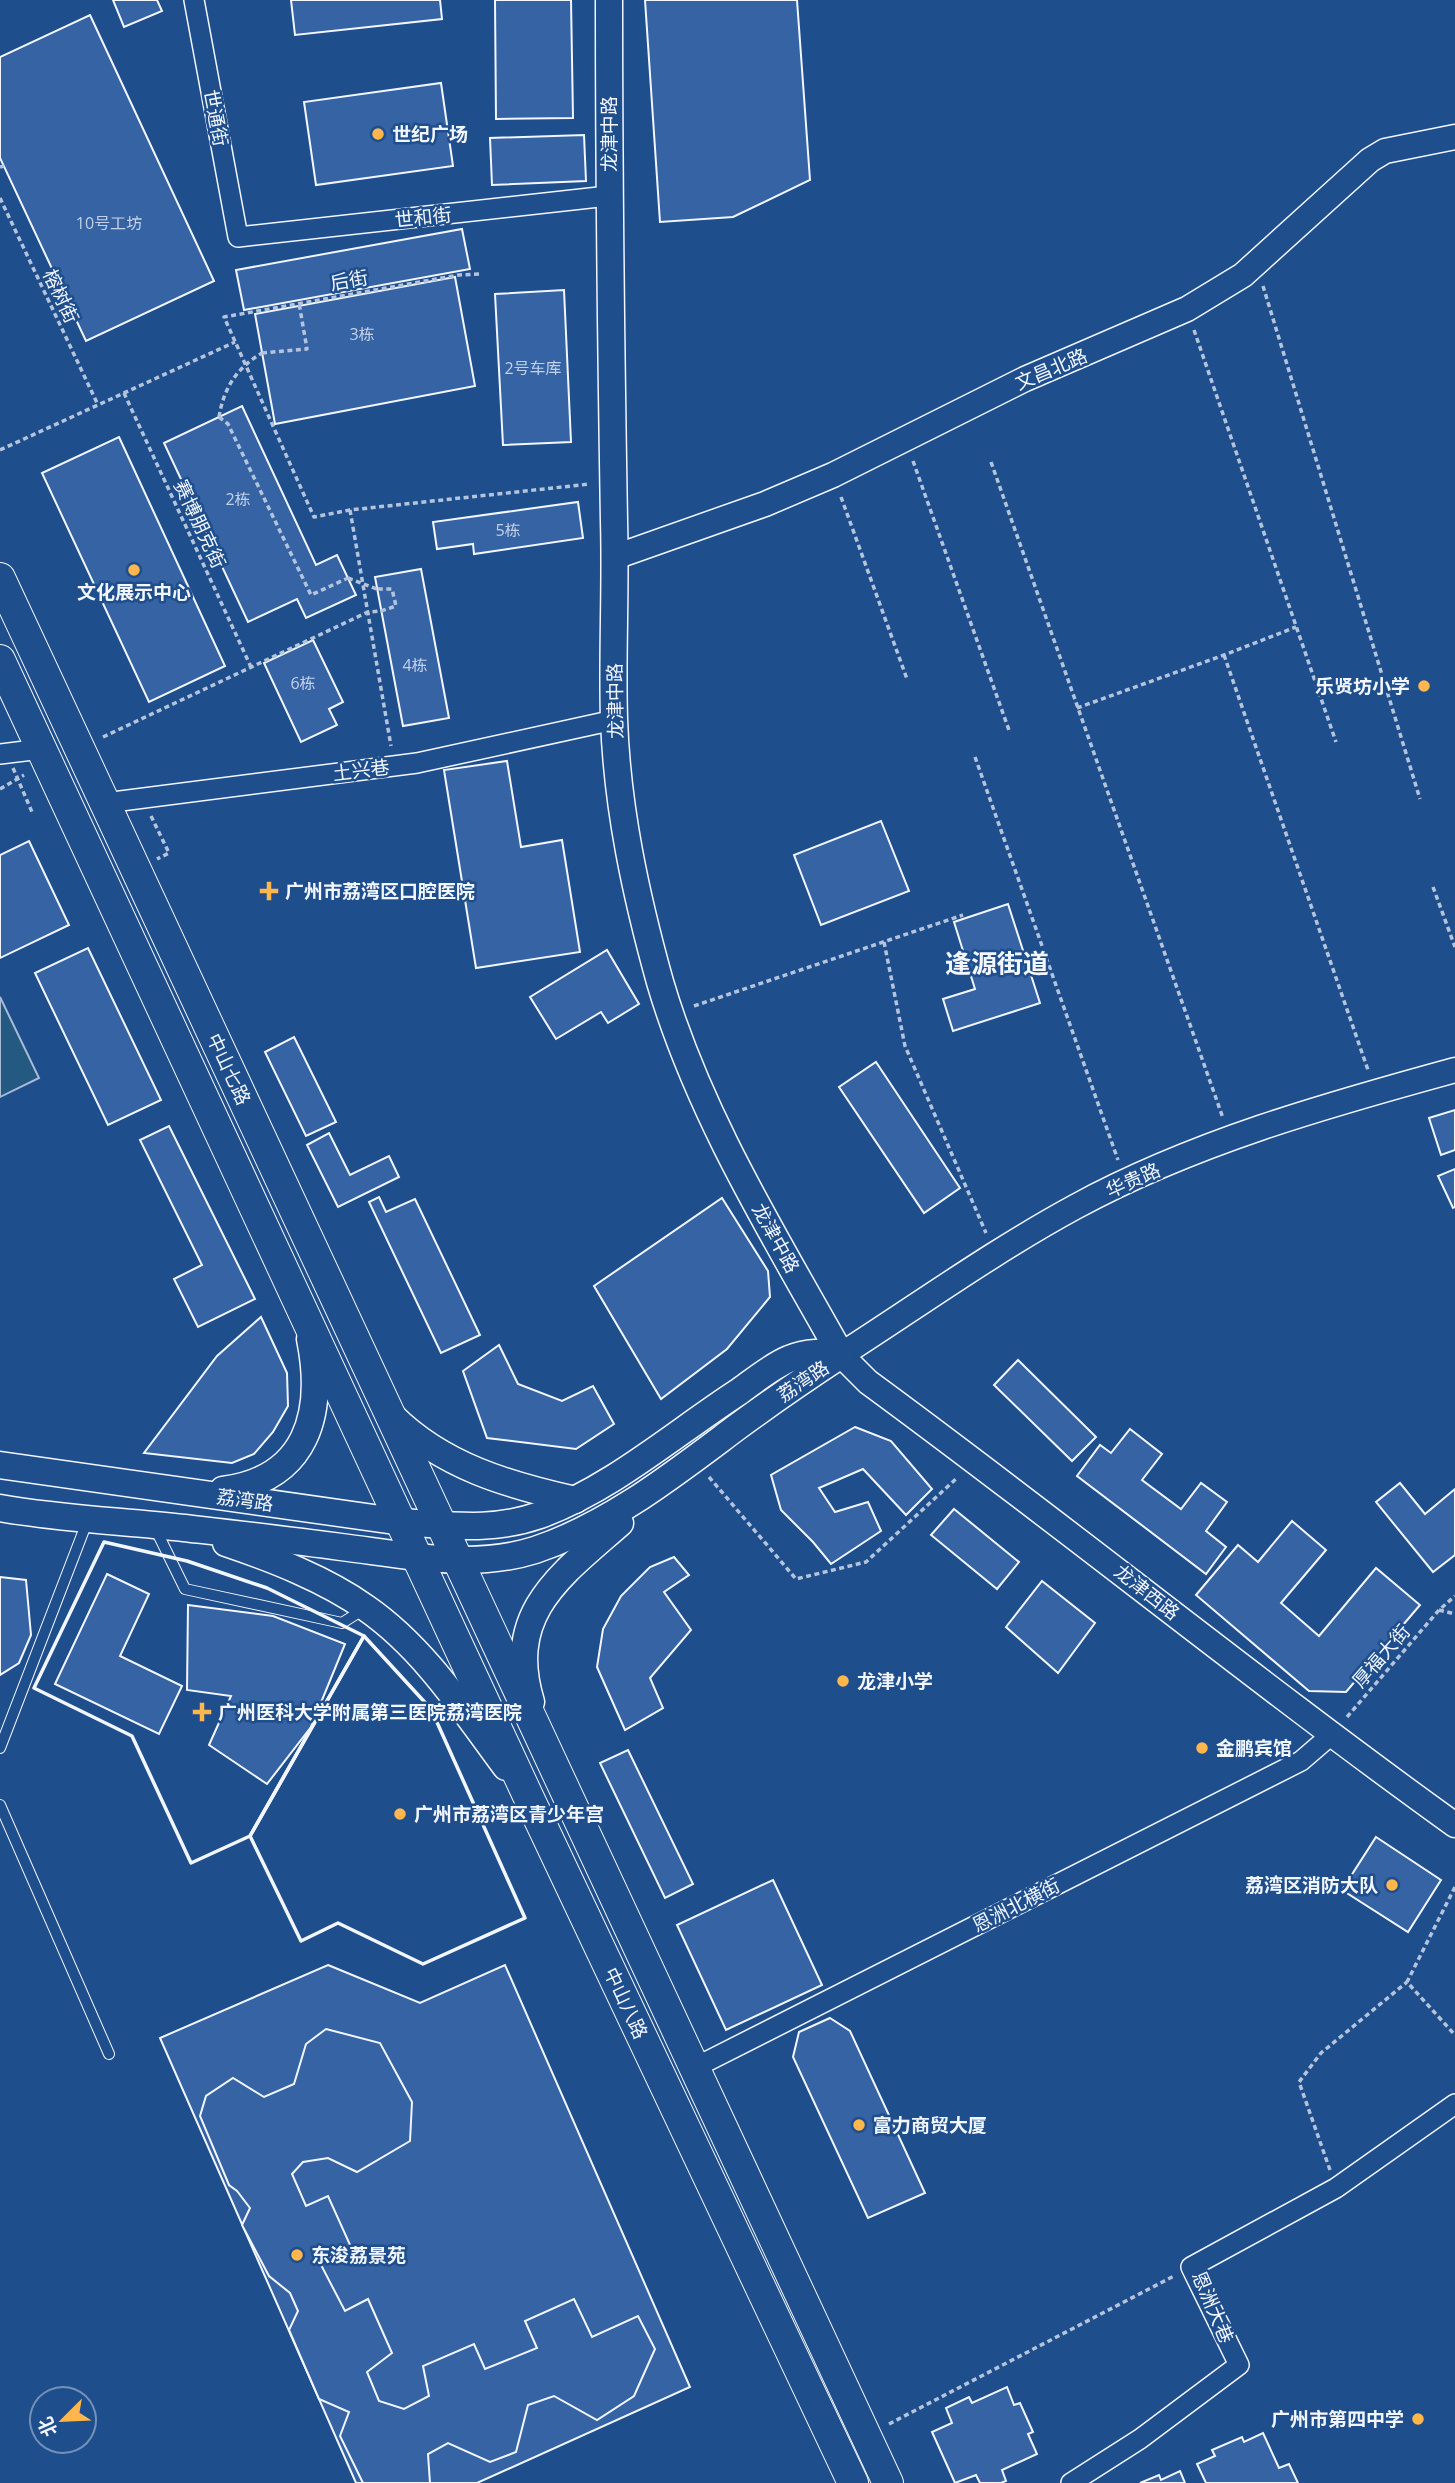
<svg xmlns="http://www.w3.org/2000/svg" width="1455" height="2483" viewBox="0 0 1455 2483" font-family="'Open Sans','Noto Sans SC',sans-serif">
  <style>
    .green { fill: #245a82; stroke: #a8bbd7; stroke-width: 2 }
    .building { fill: #3563a3; stroke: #f2f6ff; stroke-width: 2 }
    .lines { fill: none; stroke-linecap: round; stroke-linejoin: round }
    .service-casing { stroke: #f2f6ff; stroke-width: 12 }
    .minor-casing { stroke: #f2f6ff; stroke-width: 22 }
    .tertiary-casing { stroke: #f2f6ff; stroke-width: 27 }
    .secondary-casing { stroke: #f2f6ff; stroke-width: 29 }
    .primary-casing { stroke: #f2f6ff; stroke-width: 32 }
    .path { stroke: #b3c4dc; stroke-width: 3.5; stroke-dasharray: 5 3.5; stroke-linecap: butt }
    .service { stroke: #1f4e8c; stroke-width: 10 }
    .minor { stroke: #1f4e8c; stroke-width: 19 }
    .tertiary { stroke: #1f4e8c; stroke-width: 24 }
    .secondary { stroke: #1f4e8c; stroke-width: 26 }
    .primary { stroke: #1f4e8c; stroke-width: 30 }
    .path-bridge { stroke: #b3c4dc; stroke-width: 3.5; stroke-dasharray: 5 3.5; stroke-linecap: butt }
    .wall { stroke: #f2f6ff; stroke-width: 3.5 }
    .poi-dot { fill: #ffb74d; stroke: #1f4e8c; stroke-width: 2.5 }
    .labels { text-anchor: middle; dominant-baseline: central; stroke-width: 5; stroke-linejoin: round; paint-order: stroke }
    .number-label { font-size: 16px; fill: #c3d1e8 }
    .street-label { font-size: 19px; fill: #f2f6ff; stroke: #1f4e8c }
    .poi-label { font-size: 19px; font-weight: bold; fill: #f2f6ff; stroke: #1f4e8c; text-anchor: start }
    .district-label { font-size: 26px; font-weight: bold; fill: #f2f6ff; stroke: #1f4e8c }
  </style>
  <rect width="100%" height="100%" fill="#1f4e8c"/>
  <path class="green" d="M0,997L39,1078L0,1097Z"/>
  <g class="building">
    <path d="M113,0H157L162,11L124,27Z"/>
    <path d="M291,0H440L442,19L295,35Z"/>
    <path d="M495,0H571L573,118L496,119Z"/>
    <path d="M645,0H797L810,180L733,217L660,222Z"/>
    <path d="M90,15L214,281L86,341L0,158V57Z"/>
    <path d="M441,83L453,166L316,185L304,102Z"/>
    <path d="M584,135L586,181L492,185L490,138Z"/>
    <path d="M462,229L470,269L244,310L236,270Z"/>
    <path d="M455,277L475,386L275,424L255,314Z"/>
    <path d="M564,290L571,442L503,445L495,294Z"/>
    <path d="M242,406L316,565L337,555L356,595L306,618L297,599L248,622L164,443Z"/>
    <path d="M119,437L225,666L149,702L42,473Z"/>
    <path d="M578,502L583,538L474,554L473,544L437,549L433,522Z"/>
    <path d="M421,569L449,718L403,726L375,577Z"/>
    <path d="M313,640L343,702L329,709L337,725L301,742L264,663Z"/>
    <path d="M507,761L521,847L562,840L580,952L476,968L444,770Z"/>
    <path d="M881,821L909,891L821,925L794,855Z"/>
    <path d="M29,841L69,925L0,958V855Z"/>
    <path d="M1008,904L1040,1003L953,1031L943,999L975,989L954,922Z"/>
    <path d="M88,948L161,1100L108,1125L35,973Z"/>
    <path d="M607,950L639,1004L608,1023L601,1012L556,1039L530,997Z"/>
    <path d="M294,1037L336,1122L306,1136L265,1052Z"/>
    <path d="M876,1062L960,1188L924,1213L839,1087Z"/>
    <path d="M1455,1110V1150L1441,1155L1429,1118Z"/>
    <path d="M169,1126L255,1299L198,1327L174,1279L202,1265L140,1140Z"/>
    <path d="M329,1133L350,1175L389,1156L399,1177L338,1207L307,1145Z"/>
    <path d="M1455,1169V1207L1453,1208L1438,1176Z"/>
    <path d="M379,1197L386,1212L415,1199L480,1335L441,1353L369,1202Z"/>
    <path d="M722,1198L768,1271L770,1297L727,1349L661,1399L594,1286Z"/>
    <path d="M261,1317L287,1373L288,1406L273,1432L254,1454L232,1463L144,1453L217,1356Z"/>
    <path d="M499,1345L518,1384L562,1401L593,1386L614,1424L576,1449L487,1438L463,1371Z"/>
    <path d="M1018,1360L1096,1437L1072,1461L994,1385Z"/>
    <path d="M855,1427L891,1441L932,1489L906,1515L863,1469L819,1488L835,1512L868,1502L881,1531L831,1564L813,1542L781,1510L771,1475Z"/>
    <path d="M1130,1429L1162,1454L1142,1480L1181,1509L1201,1483L1227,1502L1206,1531L1226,1547L1206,1574L1077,1476L1100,1445L1111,1453Z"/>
    <path d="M1400,1483L1425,1514L1455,1489V1555L1433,1572L1376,1502Z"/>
    <path d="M954,1509L1019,1562L997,1589L931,1535Z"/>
    <path d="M1292,1521L1326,1550L1281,1603L1319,1636L1376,1568L1420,1605L1346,1692L1309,1691L1196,1595L1238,1545L1258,1562Z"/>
    <path d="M674,1557L689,1575L664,1592L691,1630L650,1678L663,1708L625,1730L597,1667L603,1629L621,1596L650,1567Z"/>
    <path d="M107,1574L149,1594L120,1656L182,1686L159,1734L55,1684Z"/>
    <path d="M0,1577L26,1580L31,1635L19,1663L0,1675Z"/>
    <path d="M1042,1581L1095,1623L1058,1673L1006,1627Z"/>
    <path d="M188,1605L273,1616L345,1644L311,1727L267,1784L209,1745L231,1696L187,1690Z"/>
    <path d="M628,1750L693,1884L665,1898L600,1763Z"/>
    <path d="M1376,1837L1441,1880L1408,1932L1342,1890Z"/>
    <path d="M773,1880L822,1985L726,2030L677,1925Z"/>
    <path d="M328,1965L420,2003L505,1965L690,2387L477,2483H356L160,2038Z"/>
    <path d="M830,2018L850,2031L925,2193L868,2218L793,2057L799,2032Z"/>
    <path d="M326,2029L380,2043L412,2102L410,2141L357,2172L328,2158L303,2162L292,2174L306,2206L328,2196L351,2247L320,2263L345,2311L368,2299L392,2353L367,2372L379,2401L404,2409L429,2396L423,2366L474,2344L485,2369L537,2348L525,2321L574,2299L592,2337L638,2316L655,2349L634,2396L597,2420L554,2396L528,2405L516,2452L490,2462L448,2443L428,2454L430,2483H363L340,2436L349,2412L319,2399L289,2330L298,2311L290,2293L269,2276L242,2225L250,2208L237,2191L229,2185L200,2116L206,2096L233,2078L264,2097L294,2084L306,2044Z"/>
    <path d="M1007,2387L1014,2405L1020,2403L1033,2432L1028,2434L1037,2454L1002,2470L1006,2481L1001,2483H980L976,2475L955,2483L932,2432L952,2423L946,2408L969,2397L972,2403Z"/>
    <path d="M1263,2433L1279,2468L1289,2464L1298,2483H1206L1197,2464L1215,2456L1212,2450L1242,2437L1244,2442Z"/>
    <path d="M1180,2471L1185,2483H1140L1159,2475L1161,2480Z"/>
  </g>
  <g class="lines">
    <defs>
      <g id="service">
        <path d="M155,1528L185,1589L342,1623L364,1609"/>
        <path d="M0,1748L87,1522"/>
        <path d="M0,1805L109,2054"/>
      </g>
      <g id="minor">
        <path d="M194,0L238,237L608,196"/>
        <path d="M0,754L41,749"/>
        <path d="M105,803L417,763L614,720"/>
        <path d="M696,2067L1301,1761L1330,1736"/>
        <path d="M1071,2483L1140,2439L1239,2365L1191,2267L1336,2188L1455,2104"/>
      </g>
      <g id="tertiary">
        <path d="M615,557L765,504L833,475L1025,379L1187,309L1243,275L1370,160L1385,151L1455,137"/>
        <path d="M1455,1070C1327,1105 1192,1143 1075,1207C994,1251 919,1305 841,1355L868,1382C1066,1527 1256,1682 1455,1825"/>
      </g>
      <g id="secondary">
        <path d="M609,0C609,174 611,348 614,521C616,587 612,653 614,719C617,808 636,896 660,982C699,1115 774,1235 841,1355"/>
        <path d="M392,1416C442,1466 508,1485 575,1500"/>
        <path d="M0,1465L402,1522C452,1525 491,1532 540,1515C613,1488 675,1433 740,1391C755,1380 772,1366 789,1359C807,1351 823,1352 841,1355"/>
        <path d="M223,1490C307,1479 325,1414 310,1339"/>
        <path d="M0,1508C61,1519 123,1521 184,1528C236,1534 289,1540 341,1547C405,1555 472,1570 535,1550C610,1525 674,1474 737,1427C771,1402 806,1378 841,1355"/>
        <path d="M226,1543C273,1559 325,1579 366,1608C424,1648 465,1712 506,1767"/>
        <path d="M531,1702C504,1613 561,1575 620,1523"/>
      </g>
      <g id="primary">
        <path d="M0,578L888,2483"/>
        <path d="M0,660L528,1796L853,2483"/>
      </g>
    </defs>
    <use href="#service" class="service-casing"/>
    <use href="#minor" class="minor-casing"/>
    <use href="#tertiary" class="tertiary-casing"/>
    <use href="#secondary" class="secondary-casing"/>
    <use href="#primary" class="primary-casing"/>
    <g class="path">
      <path d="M0,167L4,166"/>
      <path d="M0,198L98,405"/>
      <path d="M479,274L459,275L224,317L314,517L350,510L590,484"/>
      <path d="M1263,286L1420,799"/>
      <path d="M1194,330L1336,742"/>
      <path d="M262,353L307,349L299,303"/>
      <path d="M124,393L251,667"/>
      <path d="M219,417L228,424L311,595L348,578"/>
      <path d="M0,450L235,342"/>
      <path d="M913,461L1010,733"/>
      <path d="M991,462L1223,1118"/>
      <path d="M841,497L907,679"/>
      <path d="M350,510L391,746"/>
      <path d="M1224,655L1368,1070"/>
      <path d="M1077,708L1224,655L1296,627"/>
      <path d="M103,737L368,612L381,611L396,606L392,589H377"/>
      <path d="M975,757L1118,1160"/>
      <path d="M0,789L24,775"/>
      <path d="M151,816L169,853L157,859"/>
      <path d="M1433,887L1455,947"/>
      <path d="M884,942L905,1046L986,1233"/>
      <path d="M694,1006L963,915"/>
      <path d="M709,1477L796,1579L866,1562L958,1477"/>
      <path d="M1439,1610L1455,1614"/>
      <path d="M1347,1717L1439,1610L1455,1596"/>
      <path d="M1455,1887L1407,1982L1455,2035"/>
      <path d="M1330,2170L1299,2082L1321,2053L1407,1982"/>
      <path d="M889,2424L1174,2276"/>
    </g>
    <use href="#service" class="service"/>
    <use href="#minor" class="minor"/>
    <use href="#tertiary" class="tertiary"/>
    <use href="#secondary" class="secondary"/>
    <use href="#primary" class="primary"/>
    <g class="path-bridge">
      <path d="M219,417C224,387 237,368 262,353"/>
      <path d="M348,578L377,589"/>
      <path d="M13,768L32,812"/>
    </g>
    <g class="wall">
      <path d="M104,1542L187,1561L267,1588L364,1636L250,1836L191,1863L132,1736L34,1688Z"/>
      <path d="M364,1636L431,1709L525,1918L423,1964L338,1923L301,1941L250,1836Z"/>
    </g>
  </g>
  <g class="poi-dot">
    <circle cx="378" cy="134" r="7"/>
    <circle cx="134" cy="570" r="7"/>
    <circle cx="1424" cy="686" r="7"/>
    <path d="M265.5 880.5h7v7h7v7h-7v7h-7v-7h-7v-7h7z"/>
    <circle cx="843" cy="1681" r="7"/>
    <path d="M198.5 1701.5h7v7h7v7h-7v7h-7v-7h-7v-7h7z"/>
    <circle cx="1202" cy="1748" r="7"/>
    <circle cx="400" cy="1814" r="7"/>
    <circle cx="1392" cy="1885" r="7"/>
    <circle cx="859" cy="2125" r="7"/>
    <circle cx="297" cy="2255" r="7"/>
    <circle cx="1418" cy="2419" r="7"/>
  </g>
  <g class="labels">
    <g class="number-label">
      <text x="109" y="223">10号工坊</text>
      <text x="362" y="334">3栋</text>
      <text x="533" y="368">2号车库</text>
      <text x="238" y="499">2栋</text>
      <text x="508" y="530">5栋</text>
      <text x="415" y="665">4栋</text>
      <text x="303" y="683">6栋</text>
    </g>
    <g class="street-label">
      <text transform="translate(216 118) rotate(79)">世通街</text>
      <text transform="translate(609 134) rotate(-90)">龙津中路</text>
      <text transform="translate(423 217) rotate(-6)">世和街</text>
      <text transform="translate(349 280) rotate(-10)">后街</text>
      <text transform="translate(61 296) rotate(65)">榕树街</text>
      <text transform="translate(1051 369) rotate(-23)">文昌北路</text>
      <text transform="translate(200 524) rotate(65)">赛博朋克街</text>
      <text transform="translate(615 701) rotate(-91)">龙津中路</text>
      <text transform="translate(361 770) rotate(-7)">土兴巷</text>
      <text transform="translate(229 1069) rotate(65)">中山七路</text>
      <text transform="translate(1133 1180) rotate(-24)">华贵路</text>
      <text transform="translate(776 1238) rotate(61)">龙津中路</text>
      <text transform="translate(803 1381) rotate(-34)">荔湾路</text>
      <text transform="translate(245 1500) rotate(8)">荔湾路</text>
      <text transform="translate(1147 1592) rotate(38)">龙津西路</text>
      <text transform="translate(1381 1656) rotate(-49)">厚福大街</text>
      <text transform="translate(1016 1905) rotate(-27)">恩洲北横街</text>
      <text transform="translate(626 2003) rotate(65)">中山八路</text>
      <text transform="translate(1213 2307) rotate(67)">恩洲大巷</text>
    </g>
    <g class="poi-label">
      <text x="392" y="134">世纪广场</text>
      <text x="134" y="592" text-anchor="middle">文化展示中心</text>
      <text x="1410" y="686" text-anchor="end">乐贤坊小学</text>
      <text x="285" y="891">广州市荔湾区口腔医院</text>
      <text x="857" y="1681">龙津小学</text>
      <text x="218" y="1712">广州医科大学附属第三医院荔湾医院</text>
      <text x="1216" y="1748">金鹏宾馆</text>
      <text x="414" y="1814">广州市荔湾区青少年宫</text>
      <text x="1378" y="1885" text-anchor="end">荔湾区消防大队</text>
      <text x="873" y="2125">富力商贸大厦</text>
      <text x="311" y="2255">东浚荔景苑</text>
      <text x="1404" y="2419" text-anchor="end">广州市第四中学</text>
    </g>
    <g class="district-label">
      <text x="997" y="963">逢源街道</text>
    </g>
  </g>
  <g transform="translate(63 2420) rotate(246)"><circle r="33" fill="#1f4e8c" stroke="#7391ba" stroke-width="2"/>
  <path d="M0-5L12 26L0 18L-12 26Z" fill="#ffb74d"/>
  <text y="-10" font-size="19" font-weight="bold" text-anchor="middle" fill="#f2f6ff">北</text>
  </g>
</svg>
